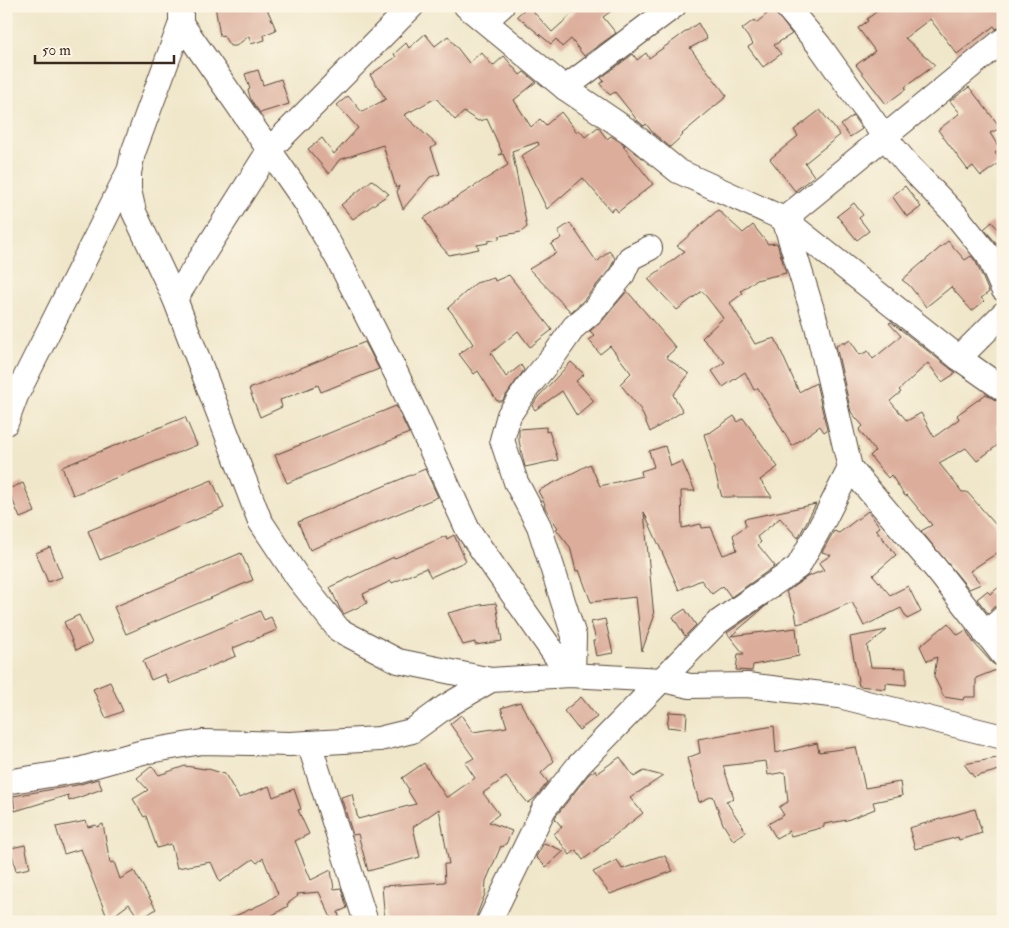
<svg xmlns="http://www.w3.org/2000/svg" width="1009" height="928" viewBox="0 0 1009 928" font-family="'IM FELL Double Pica',serif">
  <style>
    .building { fill: #dcad9b }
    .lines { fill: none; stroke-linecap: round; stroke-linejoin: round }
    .minor-casing { stroke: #564638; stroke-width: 26 }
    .minor { stroke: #fff; stroke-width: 24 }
  </style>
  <rect width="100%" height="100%" fill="#fcf5e5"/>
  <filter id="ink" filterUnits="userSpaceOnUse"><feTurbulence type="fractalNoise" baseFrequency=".02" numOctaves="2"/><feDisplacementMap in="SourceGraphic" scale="10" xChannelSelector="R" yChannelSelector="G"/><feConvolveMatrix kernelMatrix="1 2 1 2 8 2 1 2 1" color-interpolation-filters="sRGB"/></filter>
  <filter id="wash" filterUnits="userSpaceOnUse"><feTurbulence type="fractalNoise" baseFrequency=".0096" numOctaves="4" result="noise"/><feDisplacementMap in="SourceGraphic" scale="20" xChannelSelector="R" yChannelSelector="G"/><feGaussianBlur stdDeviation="1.12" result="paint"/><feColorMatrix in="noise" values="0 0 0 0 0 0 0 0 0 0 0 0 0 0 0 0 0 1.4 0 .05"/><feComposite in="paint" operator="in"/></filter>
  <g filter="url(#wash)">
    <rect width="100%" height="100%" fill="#f0e7ca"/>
    <g id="blocks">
      <g class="building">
        <path d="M215,6H266L276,30L264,35L265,40L251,44L249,36L236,46H230L223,35L220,36Z"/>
        <path d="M528,6L552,32L581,6H618L603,17L616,33L584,56L571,39L562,47L556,39L551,44L517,16Z"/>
        <path d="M884,6H1003V27L996,29L994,26L957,54L930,19L905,38L935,65L905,87L906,89L886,104L856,65L875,51L858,28L868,21L867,19Z"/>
        <path d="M773,9L792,34L774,45L781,54L763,67L748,47L753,44L742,29L754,20L756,23Z"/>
        <path d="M698,23L707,39L690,48L727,96L682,134L683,135L670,147L653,133L646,124L644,126L637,120L615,92L610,95L600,84L604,81L601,78L633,54L637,60L646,53L649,58Z"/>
        <path d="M425,34L435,46L448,36L469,63L481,52L493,66L504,56L520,75L524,72L536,82L514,100L531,127L540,119L546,125L561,112L577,132L579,130L585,137L598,127L607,139L611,136L625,145L623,146L653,184L618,212L615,208L611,211L583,178L547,209L521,156L539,145L538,142L512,151L527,227L521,232L499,236V239L488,241V243L477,245L479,249L449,255L439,244L424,218L508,165L503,154L499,155L502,152L487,119L478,121L464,112L455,120L436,98L404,115L437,145L431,148L440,174L430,177L403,209L397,192L399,186L396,188L383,145L339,160L329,174L308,149L322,138L334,154L358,128L337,105L348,96L362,112L386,99L370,75L396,57L394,54L406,43L409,48Z"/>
        <path d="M258,70L263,85L281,79L289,104L260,113L251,100L248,90L250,89L245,74Z"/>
        <path d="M969,87L1001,128L990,133L1000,149L995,153L1002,161L981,176L973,166L968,170L938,130L960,113L950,101Z"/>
        <path d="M820,110L840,135L805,163L814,176L795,191L770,159L798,136L794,130Z"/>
        <path d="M853,116L862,129L850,137L841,125Z"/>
        <path d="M372,180L389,194L353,219L341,205Z"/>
        <path d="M905,186L921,207L907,217L892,196Z"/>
        <path d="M854,203L863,215L859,218L869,231L857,240L837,216Z"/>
        <path d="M718,210L743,233L753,225L768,244L777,243L786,273L756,280L741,291L743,293L730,303L755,344L775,338L799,392L816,383L827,430L824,432L820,426L792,446L758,388L754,390L745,372L723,387L712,371L725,362L702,338L723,318L702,291L677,310L648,279L685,251L677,246Z"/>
        <path d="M992,222L1000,232L1003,231V254L999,246L984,229Z"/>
        <path d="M570,223L597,262L609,251L615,258L610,269L583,301L571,312L529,269L556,253L551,244L562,238L558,231Z"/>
        <path d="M948,241L965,260L971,256L976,262L989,292L981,298L984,301L972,311L951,287L926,307L909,285L902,280Z"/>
        <path d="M509,275L552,330L530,347L518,331L491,353L506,377L521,365L524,370L502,401H497L478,371L474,374L459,354L473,344L456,318L448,308L476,283L494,278L495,281Z"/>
        <path d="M627,291L676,348L666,357L689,374L673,395L683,411L650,432L641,410L620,384L631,373L610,346L600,354L589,340L595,336L590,331L603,320Z"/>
        <path d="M891,322L956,373L942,382L928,363L899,390L901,392L890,401L907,421L921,413L934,437L959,419L957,415L986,394L995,400L1003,403V421L996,427L1003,436V441L977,461L966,448L939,463L962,492H967L1003,533V549L970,571L981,584L969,589L921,531L932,525L907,495L905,496L891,475L888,478L870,456L875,451L859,430L863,426L851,412L836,346L844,342V344L850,340L860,355L868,351L873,359L901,336L889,323Z"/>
        <path d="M365,342L379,369L321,392L318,385L280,400L282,407L260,417L249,389Z"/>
        <path d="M571,362L584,374L576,381L594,401L577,416L562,391L535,410L532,406L538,397Z"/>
        <path d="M396,406L409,433L287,483L275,455Z"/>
        <path d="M734,416L738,422L743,418L778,467L760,480L772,497H722L704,434L711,432Z"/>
        <path d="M185,417L197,445L73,495L62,467Z"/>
        <path d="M546,427V432L549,431L558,460L525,467L519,441V429Z"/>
        <path d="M665,446L671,466L682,461L695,491H681L682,528L701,524L702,528L711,527L723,555L737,550L733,535L746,526L744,519L816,504L798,538L780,518L757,537L761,542L758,545L775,566L731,597L723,586L712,594L701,580L679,590L644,512L654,617L642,651L636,597L591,602L579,570L576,571L570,547L556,529L558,528L544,506L545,504L538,491L590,464L600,486L642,476L641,471L654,467L649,451Z"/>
        <path d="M425,469L438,497L310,550L298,522Z"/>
        <path d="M212,480L224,508L100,560L88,531Z"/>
        <path d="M23,483L35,512L20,518L8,489Z"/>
        <path d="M868,511L880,527L876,530L896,555L873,575L890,595L908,586L921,612L907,619L901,608L864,626L852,602L812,620L797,624L795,611L786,592L807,577L824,570L819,563L831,555L822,552L834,531L839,533Z"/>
        <path d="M454,535L466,561L431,577L426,568L392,583L391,581L363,594L367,603L344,614L340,609L330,587L394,557L395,558L446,536L447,539Z"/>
        <path d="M50,547L62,577L48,582L36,553Z"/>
        <path d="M241,553L253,580L126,634L114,607Z"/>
        <path d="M1003,584V605L994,607L988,613L977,599L987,591L990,594Z"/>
        <path d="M496,603L502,641L475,645V642L463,645L448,613L480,605Z"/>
        <path d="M768,604L731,636L796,628L799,656L753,665L752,671L736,670L738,654H744L727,633Z"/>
        <path d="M685,609L696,625L685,636L673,617Z"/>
        <path d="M260,611L264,620L271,617L277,630L233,648L236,656L169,684L165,674L151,680L143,661Z"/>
        <path d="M79,615L92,643L76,650L64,622Z"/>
        <path d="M605,619L613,653L596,656L593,641L596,640L591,622Z"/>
        <path d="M948,623L958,635L966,630L974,643L992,663L1001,668L976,678V697H964L963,700L944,697L934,677L937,657L927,661L920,646Z"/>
        <path d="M887,630L867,646L871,667L906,668V685L886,683V689L859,686L850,637Z"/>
        <path d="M110,682L123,711L106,718L93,689Z"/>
        <path d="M581,697L597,717L579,730L564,711Z"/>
        <path d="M520,702L554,761L541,773L548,782L535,798L528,803L506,777L483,793L499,814L489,822L512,831L506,844H505L503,847L501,846L486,881L485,894L474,922H385L382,886L445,882L444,864H449L439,809L413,827L420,857L368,871L358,834L353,835L341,797L352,794L358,819L416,804L408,791L409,790L402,778L424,763L446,797H448L475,778L465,763L474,758L450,724L461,715L473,732L507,727L501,708Z"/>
        <path d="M669,712L687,713L686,729L667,727Z"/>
        <path d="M774,726L776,753L817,743L819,752L856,747L865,788L900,782L902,796L873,802L875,809L847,820L824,824V827L791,836L789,831L776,838L768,824L784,815L779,807L788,802L785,772L768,775L766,761L723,766L734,798L726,801L746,832L733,840L723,824L713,796L699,802L687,758L700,753L698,739Z"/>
        <path d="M620,757L634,777L644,771L663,776L630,798L643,813L583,860L576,850L570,855L554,834L562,827L555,819L556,816L588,775L595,770L597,773Z"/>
        <path d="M1003,757V769L974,777L964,764Z"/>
        <path d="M152,766L159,775L185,766L205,769V768L225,774L239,798L269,786L273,797L294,789L301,809L298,810L309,834L295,841L311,880L331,870L334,889L341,888L347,908L338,912L340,922H333L319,892L297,894L298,896L287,904L288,906L261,922H222L266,902L278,894L263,858L257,863L253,859L220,882L211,862L177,868L171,844L157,848L146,816L144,817L133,799L148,790L137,778Z"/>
        <path d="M98,779L102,789L69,801L68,795L15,811L13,796L77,785Z"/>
        <path d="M975,809L982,833L959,840L958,837L915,849L909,828Z"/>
        <path d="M86,821L88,827L96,825L97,827L103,824L110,863L114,862L120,879L134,871L156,909L140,920L129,904L108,920L81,849L64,854L56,827Z"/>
        <path d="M544,843L564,851L546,867L536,857Z"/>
        <path d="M25,845L30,868L16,871L11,848Z"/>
        <path d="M660,856H665L673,871L610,894L593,872L617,860L622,869Z"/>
      </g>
    </g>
  </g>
  <g filter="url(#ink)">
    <use href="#blocks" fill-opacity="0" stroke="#564638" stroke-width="1"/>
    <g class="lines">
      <defs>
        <g id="minor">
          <path d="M181,6V23L133,153L129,173V190L134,212L175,299L260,521L298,578L339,630L398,661L491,680"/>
          <path d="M466,6L565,88L630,132L678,171L784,219L959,358L1003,389"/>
          <path d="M786,6L819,45L884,136L908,165L955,214L988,255L1003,289"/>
          <path d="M485,21L502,6"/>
          <path d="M181,23L306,203L338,259L397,375L468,530L569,675"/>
          <path d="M565,88L674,6"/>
          <path d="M175,299L270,149L412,6"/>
          <path d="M959,358L1003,314"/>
          <path d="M6,423L16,396L128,173"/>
          <path d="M850,468L817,326L784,219L1003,40"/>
          <path d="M985,634L1003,618"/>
          <path d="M573,675L574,636L539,526L516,482L502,440L509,415L527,388L555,354L574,327L593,311L622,276L630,258L650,248"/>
          <path d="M309,743L366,922"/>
          <path d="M6,782L75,771L143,752L202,742L290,744L379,739L412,731L445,707L491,680L569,675L663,680L690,686L747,685L839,696L1003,737"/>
          <path d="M489,922L544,809L578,766L717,623L798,567L825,518L850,468L937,570L1003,655"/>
        </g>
      </defs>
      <use href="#minor" class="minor-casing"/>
      <use href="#minor" class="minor"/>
    </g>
  </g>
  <rect width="1009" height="928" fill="none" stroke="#fcf5e5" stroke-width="25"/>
  <path d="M35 55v8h139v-8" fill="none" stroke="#3b2a1e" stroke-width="2.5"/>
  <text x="42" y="55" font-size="15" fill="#3b2a1e" stroke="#fcf5e5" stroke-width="4" paint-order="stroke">50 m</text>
</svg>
